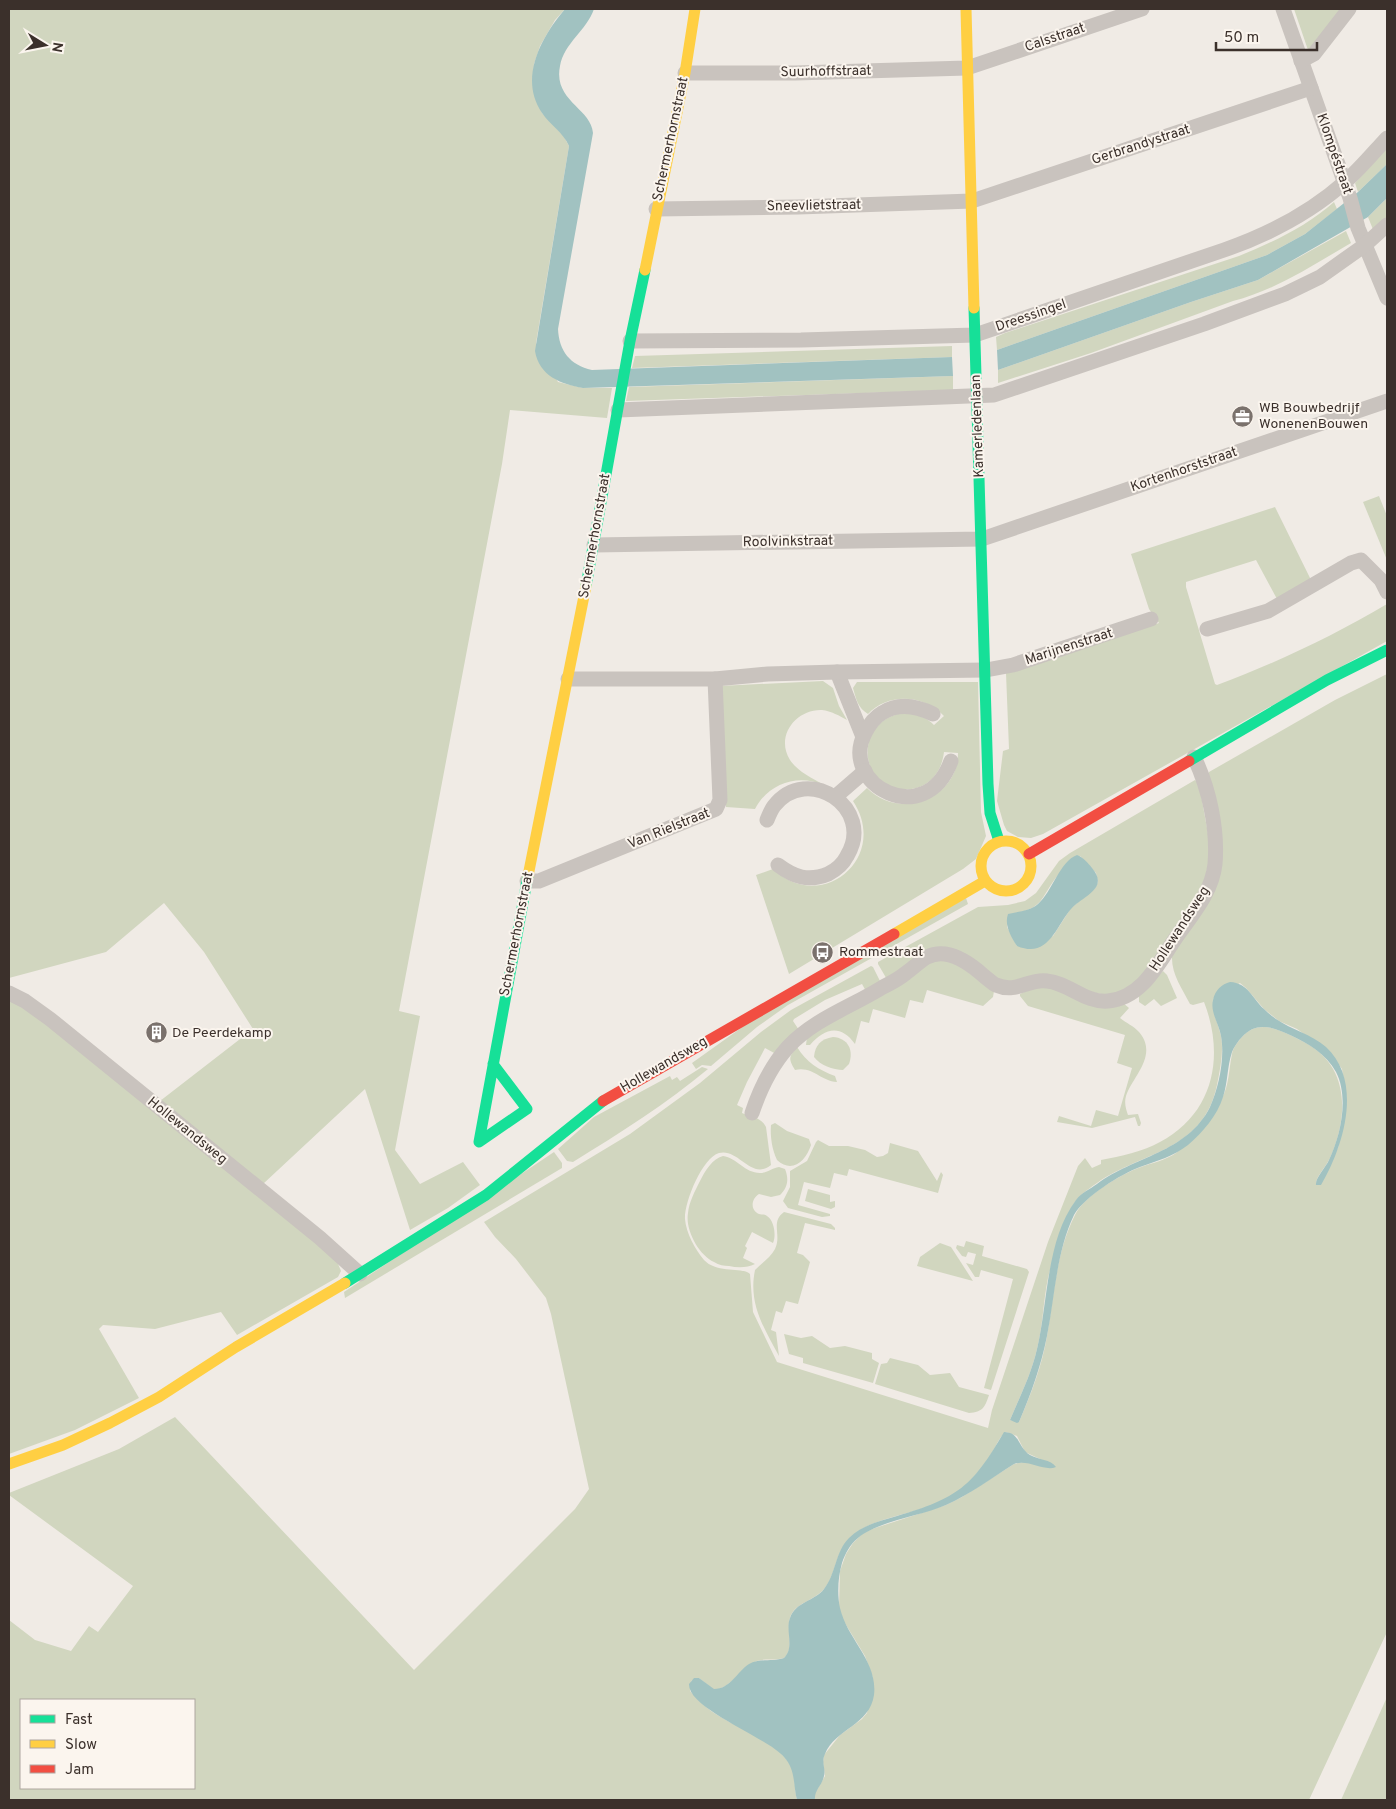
<svg xmlns="http://www.w3.org/2000/svg" width="1396" height="1809" viewBox="0 0 1396 1809" font-family="Overpass,sans-serif">
  <style>
    .green { fill: #d1d6bf; fill-rule: evenodd }
    .water { fill: #a1c2c1 }
    .lines { fill: none; stroke-linecap: round; stroke-linejoin: round }
    .street { stroke: #c9c3be; stroke-width: 15 }
    .fast { stroke: #16e098; stroke-width: 11 }
    .slow { stroke: #ffcf43; stroke-width: 11 }
    .jam { stroke: #f24e42; stroke-width: 11 }
    .labels { text-anchor: middle; dominant-baseline: central; stroke-width: 4; stroke-linejoin: round; paint-order: stroke }
    .street-label { font-size: 14px; fill: #3b302b; stroke: #fbf5ee }
    .poi-label { font-size: 14px; fill: #3b302b; stroke: #fbf5ee; text-anchor: start }
  </style>
  <rect width="100%" height="100%" fill="#f0ebe5"/>
  <g class="green">
    <path d="M9,9H565L555,20L540,46L534,64L533,79L542,113L563,135L569,146L536,343L558,382L583,388H612L607,418L510,410L502,464L399,1011L420,1016L395,1150L420,1184L463,1162L480,1185L448,1208L410,1230L365,1089L263,1184L160,1101L253,1029L204,952L164,903L106,952L9,978Z"/>
    <path d="M1294,9H1342L1309,53Z"/>
    <path d="M1387,148V164L1358,192L1355,183Z"/>
    <path d="M1387,198V219L1374,232L1368,217Z"/>
    <path d="M1334,202L1337,209L1305,234L1267,255L997,350L996,337L1005,333L1239,256C1273,242 1306,227 1334,202Z"/>
    <path d="M1346,231L1351,243C1313,265 1276,290 1233,301L1091,353L998,383V370L1191,302L1258,280Z"/>
    <path d="M952,346V357L632,368L635,356Z"/>
    <path d="M953,376V390L626,401L629,387Z"/>
    <path d="M1379,496L1387,516V560L1363,502Z"/>
    <path d="M1275,507L1312,582L1277,599L1256,560L1186,582V587L1215,684L1217,685C1276,663 1333,636 1387,604V641L1043,834L1031,838L1018,837L1007,831L1004,825L997,801L1003,751L1009,749L1006,673L1159,623L1149,609L1131,554Z"/>
    <path d="M1387,674V1632L1309,1800H815V1793L825,1776L823,1762L824,1755L840,1735L862,1719L867,1713L873,1678L865,1656L843,1620L839,1607L840,1571L846,1554L853,1543L863,1533L872,1529L946,1505L962,1497L1014,1464L1040,1459L1025,1452L1017,1436L1006,1432C1000,1436 997,1444 993,1451C983,1467 972,1481 956,1493C927,1515 872,1514 849,1539C835,1553 836,1575 824,1589C814,1601 794,1603 790,1618C786,1631 795,1648 784,1658C775,1661 765,1658 757,1661C741,1667 732,1688 714,1690L699,1678L691,1681L690,1691C699,1701 708,1710 719,1716C743,1731 777,1741 791,1766C796,1777 794,1789 797,1800H9V1620L35,1640L71,1651L89,1626L98,1632L133,1586L9,1495V1493L119,1449L175,1417L414,1670L575,1509L589,1489L551,1314L546,1298L516,1259L495,1237L484,1222L630,1134L700,1083L761,1032L791,1010L871,966L873,967L880,981L867,993L862,984L825,1000L794,1019L793,1021L799,1030L776,1054L765,1048L747,1082L737,1105L743,1108L742,1113C751,1117 761,1117 766,1127L771,1165C751,1181 739,1148 719,1153C702,1158 684,1203 685,1219C686,1233 695,1249 704,1260C717,1274 744,1267 750,1274L753,1312L777,1362L988,1428L992,1410L1048,1242L1078,1166L1085,1158L1092,1168L1101,1164V1160C1121,1156 1142,1152 1160,1142C1214,1113 1225,1056 1204,1002L1193,1005L1190,1004C1182,988 1171,974 1172,955L1211,892L1209,772L1335,700ZM1240,983L1246,988L1264,1009L1279,1021L1297,1029L1331,1054L1342,1069L1345,1088L1346,1103L1338,1148L1316,1184C1316,1176 1326,1167 1330,1158C1349,1116 1350,1064 1302,1041C1282,1031 1259,1017 1241,1038C1237,1043 1233,1048 1232,1054C1229,1068 1229,1086 1222,1098C1219,1105 1212,1110 1208,1116C1198,1127 1187,1144 1176,1153C1166,1160 1152,1163 1141,1167C1121,1174 1084,1196 1075,1215C1056,1252 1054,1296 1047,1336C1042,1366 1031,1394 1019,1422L1010,1420C1020,1396 1031,1375 1037,1349C1043,1326 1043,1302 1048,1278C1051,1265 1056,1252 1060,1238C1064,1227 1066,1216 1072,1207C1078,1196 1087,1190 1097,1183C1143,1151 1203,1152 1217,1085C1220,1069 1224,1052 1221,1036C1218,1023 1212,1012 1213,999ZM21,1700H194V1788H21Z"/>
    <path d="M823,681L833,688L839,706L847,720C840,716 831,711 822,710C796,709 775,736 790,760C797,771 812,778 824,785C797,773 768,784 755,809L726,807L720,686Z"/>
    <path d="M857,682H978L981,812L986,836L976,859L963,869L789,974L756,875L773,869C822,915 890,857 853,801L867,788C899,821 958,799 958,753L944,752C937,811 856,795 869,741C873,729 882,719 895,715C908,710 924,715 934,725L944,716C924,695 889,692 868,714C858,708 856,699 853,688Z"/>
    <path d="M1195,780L1199,784L1211,850L1203,889L1141,979L1113,996L1079,990L1004,983L950,951L886,978L885,976L878,964V962L978,907L1008,905L1025,901L1036,893L1059,861L1070,853ZM1080,856L1096,873L1098,882L1095,888L1071,908L1053,936L1017,946L1007,927L1011,914C1046,909 1040,896 1059,874C1065,867 1074,862 1080,856Z"/>
    <path d="M966,898L968,904L788,1005L757,1027L711,1066L702,1065L696,1069L692,1063L748,1023Z"/>
    <path d="M928,961H953L994,991L993,997L983,1006L927,990L923,1003L910,1000L905,1018L873,1009L869,1023L861,1021L855,1044C840,1023 824,1029 810,1045H806L807,1037Z"/>
    <path d="M1163,971L1167,975L1177,998L1161,1006L1154,999L1145,1006L1139,1002V994Z"/>
    <path d="M1038,985L1123,1003L1129,1008L1120,1018C1126,1023 1134,1026 1139,1032C1159,1055 1132,1077 1126,1096C1124,1103 1126,1109 1128,1115L1138,1114L1141,1123L1140,1126H1138L1135,1117L1092,1128L1057,1122L1059,1116L1091,1126L1096,1110L1118,1116L1132,1068L1117,1063L1125,1035L1028,1006L1020,996V994Z"/>
    <path d="M9,998L34,1012L336,1259L341,1271L338,1277L237,1335L221,1312L155,1329L103,1325L99,1329L139,1398L75,1430L9,1454Z"/>
    <path d="M833,1037C848,1038 854,1050 849,1064L843,1070C833,1070 820,1065 814,1057C815,1045 821,1039 833,1037Z"/>
    <path d="M797,1047C806,1062 819,1070 835,1076L837,1082C820,1081 813,1066 795,1070C788,1058 789,1057 797,1047Z"/>
    <path d="M702,1067L708,1069C666,1104 620,1133 573,1162L567,1161L558,1149L594,1117L670,1076L672,1080L677,1077L680,1081Z"/>
    <path d="M775,1123L787,1131L809,1139L811,1145C806,1161 792,1174 777,1160C772,1150 770,1136 771,1125Z"/>
    <path d="M818,1140L829,1146H848L865,1150L877,1157L883,1156L888,1153L890,1143L918,1151L937,1181L941,1172L943,1175L938,1193L849,1169L847,1176L834,1173L830,1188L804,1182L798,1205L830,1214V1216L822,1217L788,1208L783,1201L790,1187V1171L807,1161L816,1142Z"/>
    <path d="M554,1152L562,1163V1168L345,1298L344,1292Z"/>
    <path d="M723,1156C737,1158 745,1173 760,1173C767,1173 772,1168 779,1167L785,1169C789,1179 788,1187 780,1195L771,1197L759,1194C751,1199 750,1210 759,1214C762,1215 765,1214 767,1216C775,1221 776,1237 773,1243L752,1232L745,1246L747,1248L743,1258L755,1264C747,1268 738,1268 729,1266C724,1266 719,1265 714,1262C699,1255 685,1230 688,1213C689,1202 695,1191 700,1181C705,1171 712,1159 723,1156Z"/>
    <path d="M808,1189L830,1195V1202L835,1201V1207L831,1209L805,1201Z"/>
    <path d="M784,1212L831,1224L835,1228V1230L805,1223L797,1253L803,1255L810,1262L798,1304L786,1301L782,1313L776,1311L771,1330L776,1332L779,1356C764,1328 748,1304 755,1270C762,1263 770,1258 775,1249C782,1235 770,1222 784,1212Z"/>
    <path d="M966,1241L984,1246L982,1256L1027,1269L1029,1272L991,1390L984,1388L1013,1279L981,1270L979,1277H975L966,1263L973,1265L976,1254L968,1252L966,1257L962,1256L956,1248L957,1245L964,1247Z"/>
    <path d="M940,1243L951,1247L973,1281L917,1266L920,1257Z"/>
    <path d="M784,1334L801,1338L812,1336L830,1348L845,1346L872,1353V1359L879,1363L873,1383L803,1363V1358L789,1354Z"/>
    <path d="M890,1358L918,1365L930,1375L950,1373L959,1387L989,1395C985,1407 983,1412 969,1413L875,1384L881,1364L887,1363Z"/>
    <path d="M1387,1697V1800H1341Z"/>
  </g>
  <g class="water">
    <path d="M565,9H594C587,30 564,43 560,66C553,101 591,108 593,133L558,329C559,351 570,365 592,370L952,357L953,376L583,388C561,384 539,376 535,351L569,146C563,132 550,125 542,113C518,78 542,36 565,9Z"/>
    <path d="M1387,164V198L1368,217L1258,280L1191,302L998,370L997,350L1267,255L1305,234L1358,192Z"/>
    <path d="M1077,855C1083,857 1088,863 1092,868C1110,889 1082,896 1071,909C1055,928 1048,959 1017,946C1011,937 1004,925 1008,914C1018,911 1029,912 1038,904C1052,892 1060,861 1077,855Z"/>
    <path d="M1230,982C1248,983 1252,998 1264,1009C1268,1013 1272,1016 1276,1019C1292,1030 1311,1034 1326,1047C1364,1082 1343,1148 1321,1185H1316C1315,1178 1326,1167 1329,1160C1341,1135 1349,1097 1336,1072C1326,1054 1308,1043 1290,1035C1273,1027 1256,1021 1242,1037C1238,1041 1234,1047 1232,1052C1227,1067 1228,1082 1223,1097C1217,1116 1203,1132 1188,1145C1174,1156 1157,1161 1140,1167C1121,1174 1084,1197 1074,1215C1056,1253 1055,1296 1047,1336C1041,1366 1031,1394 1019,1422L1017,1423L1010,1420C1020,1396 1031,1375 1037,1349C1048,1303 1046,1240 1076,1200C1081,1193 1090,1189 1097,1184C1134,1156 1187,1153 1210,1107C1219,1087 1225,1058 1221,1036C1219,1024 1210,1012 1213,1000C1215,990 1222,984 1230,982Z"/>
    <path d="M1004,1432C1020,1432 1018,1448 1030,1455C1038,1460 1051,1459 1056,1467C1044,1472 1029,1459 1014,1464C992,1478 970,1494 946,1505C921,1516 878,1521 858,1538C850,1544 845,1554 842,1563C838,1577 837,1594 840,1608C847,1639 878,1661 874,1695C870,1725 835,1729 825,1754C821,1762 826,1769 824,1776C822,1786 814,1790 815,1800H797C793,1785 796,1770 784,1757C767,1737 688,1709 689,1684L694,1678H699L714,1689C730,1689 737,1672 749,1664C760,1658 773,1662 784,1658C795,1647 785,1631 790,1618C795,1602 815,1601 824,1589C836,1574 835,1552 849,1538C862,1525 880,1521 897,1516C958,1498 972,1487 1004,1432Z"/>
  </g>
  <g class="lines">
    <g class="street">
      <path d="M1283,9L1350,198L1358,228L1387,298"/>
      <path d="M1301,61L1314,54L1349,9"/>
      <path d="M685,73H795L967,68L1142,9"/>
      <path d="M656,209L798,207L972,201L1311,88"/>
      <path d="M630,341L801,340L975,335L1224,250C1267,235 1310,213 1345,182C1360,169 1373,153 1387,138"/>
      <path d="M618,410L994,395L1204,324L1285,294L1320,277L1365,245L1387,225"/>
      <path d="M594,545L982,539L1387,401"/>
      <path d="M1207,629L1268,611L1351,563L1361,560L1381,580L1387,592"/>
      <path d="M837,672L863,737"/>
      <path d="M568,679H715L768,674L837,672L986,670L1013,665L1151,619"/>
      <path d="M933,714C917,706 899,702 882,713C875,717 869,725 865,733C838,785 926,831 951,761"/>
      <path d="M835,797L865,771"/>
      <path d="M767,820C769,815 771,810 774,806C807,763 876,808 847,856C843,864 836,870 828,874C808,882 794,877 778,865"/>
      <path d="M527,881H539L716,809L720,800L715,679"/>
      <path d="M9,993L25,1001L50,1019L320,1238L360,1274"/>
      <path d="M752,1113C760,1089 771,1066 788,1047C814,1019 851,1007 883,987C891,983 899,979 906,973C913,968 919,962 927,957C933,954 938,953 945,954C959,956 974,967 984,976C988,979 992,983 996,985C1017,994 1029,978 1047,981C1069,983 1085,1003 1108,1001C1142,998 1158,964 1175,939C1191,916 1212,893 1215,864C1218,829 1209,788 1194,757"/>
    </g>
    <g class="fast">
      <path d="M974,308L988,784L990,813L999,841"/>
      <path d="M586,586L630,341L645,270"/>
      <path d="M1189,761L1327,680L1387,650"/>
      <path d="M493,1064L527,1109L479,1142L527,881L528,876"/>
      <path d="M345,1283L486,1195L603,1101"/>
    </g>
    <g class="slow">
      <path d="M966,9L974,308"/>
      <path d="M645,270L685,73L695,9"/>
      <circle cx="1006" cy="866" r="25"/>
      <path d="M528,876L586,586"/>
      <path d="M894,934L985,881"/>
      <path d="M9,1464L63,1445L110,1423L159,1397L236,1347L345,1283"/>
    </g>
    <g class="jam">
      <path d="M1029,854L1189,761"/>
      <path d="M603,1101L894,934"/>
    </g>
  </g>
  <defs>
    <symbol id="office-disc" viewBox="-11 -11 22 22"><circle r="9.5" fill="#7a716c" stroke="#fbf5ee"/><path d="M-6-3h4V-5.5h4V-3h4V5H-6ZM-1-4.5V-3h2v-1.5ZM-6 0V1H6V0Z" fill="#fff"/></symbol>
    <symbol id="bus-disc" viewBox="-11 -11 22 22"><circle r="9.5" fill="#7a716c" stroke="#fbf5ee"/><path d="M-5-6H5V4H4V6H2V4H-2V6H-4V4H-5ZM-3.5-4V0h7V-4ZM-3.5 1.2v1.5H-2V1.2ZM2 1.2v1.5H3.5V1.2Z" fill="#fff"/></symbol>
    <symbol id="building-disc" viewBox="-11 -11 22 22"><circle r="9.5" fill="#7a716c" stroke="#fbf5ee"/><path d="M-4-6H4V6H1V3H-1V6H-4ZM-2.5-4.3h1.7v1.8h-1.7ZM.8-4.3h1.7v1.8H.8ZM-2.5-1h1.7V.8h-1.7ZM.8-1h1.7V.8H.8Z" fill="#fff"/></symbol>
  </defs>
  <g fill-rule="evenodd">
    <use href="#office-disc" x="1230" y="404" width="25" height="25"/>
    <use href="#bus-disc" x="810" y="940" width="25" height="25"/>
    <use href="#building-disc" x="144" y="1020" width="25" height="25"/>
  </g>
  <g class="labels">
    <g class="street-label">
      <text transform="translate(1055 38) rotate(-19)">Calsstraat</text>
      <text transform="translate(826 72) rotate(-1)">Suurhoffstraat</text>
      <text transform="translate(671 139) rotate(-78)">Schermerhornstraat</text>
      <text transform="translate(1141 145) rotate(-18)">Gerbrandystraat</text>
      <text transform="translate(1334 154) rotate(71)">Klompéstraat</text>
      <text transform="translate(814 206) rotate(-1)">Sneevlietstraat</text>
      <text transform="translate(1031 316) rotate(-19)">Dreessingel</text>
      <text transform="translate(978 426) rotate(-92)">Kamerledenlaan</text>
      <text transform="translate(1184 470) rotate(-19)">Kortenhorststraat</text>
      <text transform="translate(595 536) rotate(-80)">Schermerhornstraat</text>
      <text transform="translate(788 542) rotate(-1)">Roolvinkstraat</text>
      <text transform="translate(1069 647) rotate(-18)">Marijnenstraat</text>
      <text transform="translate(669 829) rotate(-22)">Van Rielstraat</text>
      <text transform="translate(1180 929) rotate(-57)">Hollewandsweg</text>
      <text transform="translate(517 934) rotate(-79)">Schermerhornstraat</text>
      <text transform="translate(664 1065) rotate(-30)">Hollewandsweg</text>
      <text transform="translate(187 1131) rotate(39)">Hollewandsweg</text>
    </g>
    <g class="poi-label">
      <text x="1259" y="408">WB Bouwbedrijf<tspan x="1259" dy="16">WonenenBouwen</tspan></text>
      <text x="839" y="952">Rommestraat</text>
      <text x="172" y="1033">De Peerdekamp</text>
    </g>
  </g>
  <rect width="1396" height="1809" fill="none" stroke="#3b302b" stroke-width="20"/>
  <rect x="20" y="1699" width="175" height="90" fill="#fbf5ee" stroke="#aea6a0"/>
  <rect x="30" y="1715" width="25" height="8" fill="#16e098" stroke="#aea6a0"/>
  <text x="65" y="1724" font-size="15" fill="#3b302b">Fast</text>
  <rect x="30" y="1740" width="25" height="8" fill="#ffcf43" stroke="#aea6a0"/>
  <text x="65" y="1749" font-size="15" fill="#3b302b">Slow</text>
  <rect x="30" y="1765" width="25" height="8" fill="#f24e42" stroke="#aea6a0"/>
  <text x="65" y="1774" font-size="15" fill="#3b302b">Jam</text>
  <g transform="translate(45 45) rotate(100)" stroke="#fbf5ee" stroke-width="4" paint-order="stroke">
  <path d="M0-4L9 19L0 12L-9 19Z" fill="#3b302b"/>
  <text y="-8" font-size="14" font-weight="bold" text-anchor="middle" fill="#3b302b">N</text>
  </g>
  <path d="M1216 42v8h101v-8" fill="none" stroke="#3b302b" stroke-width="2.5"/>
  <text x="1224" y="42" font-size="15" fill="#3b302b" stroke="#fbf5ee" stroke-width="4" paint-order="stroke">50 m</text>
</svg>
